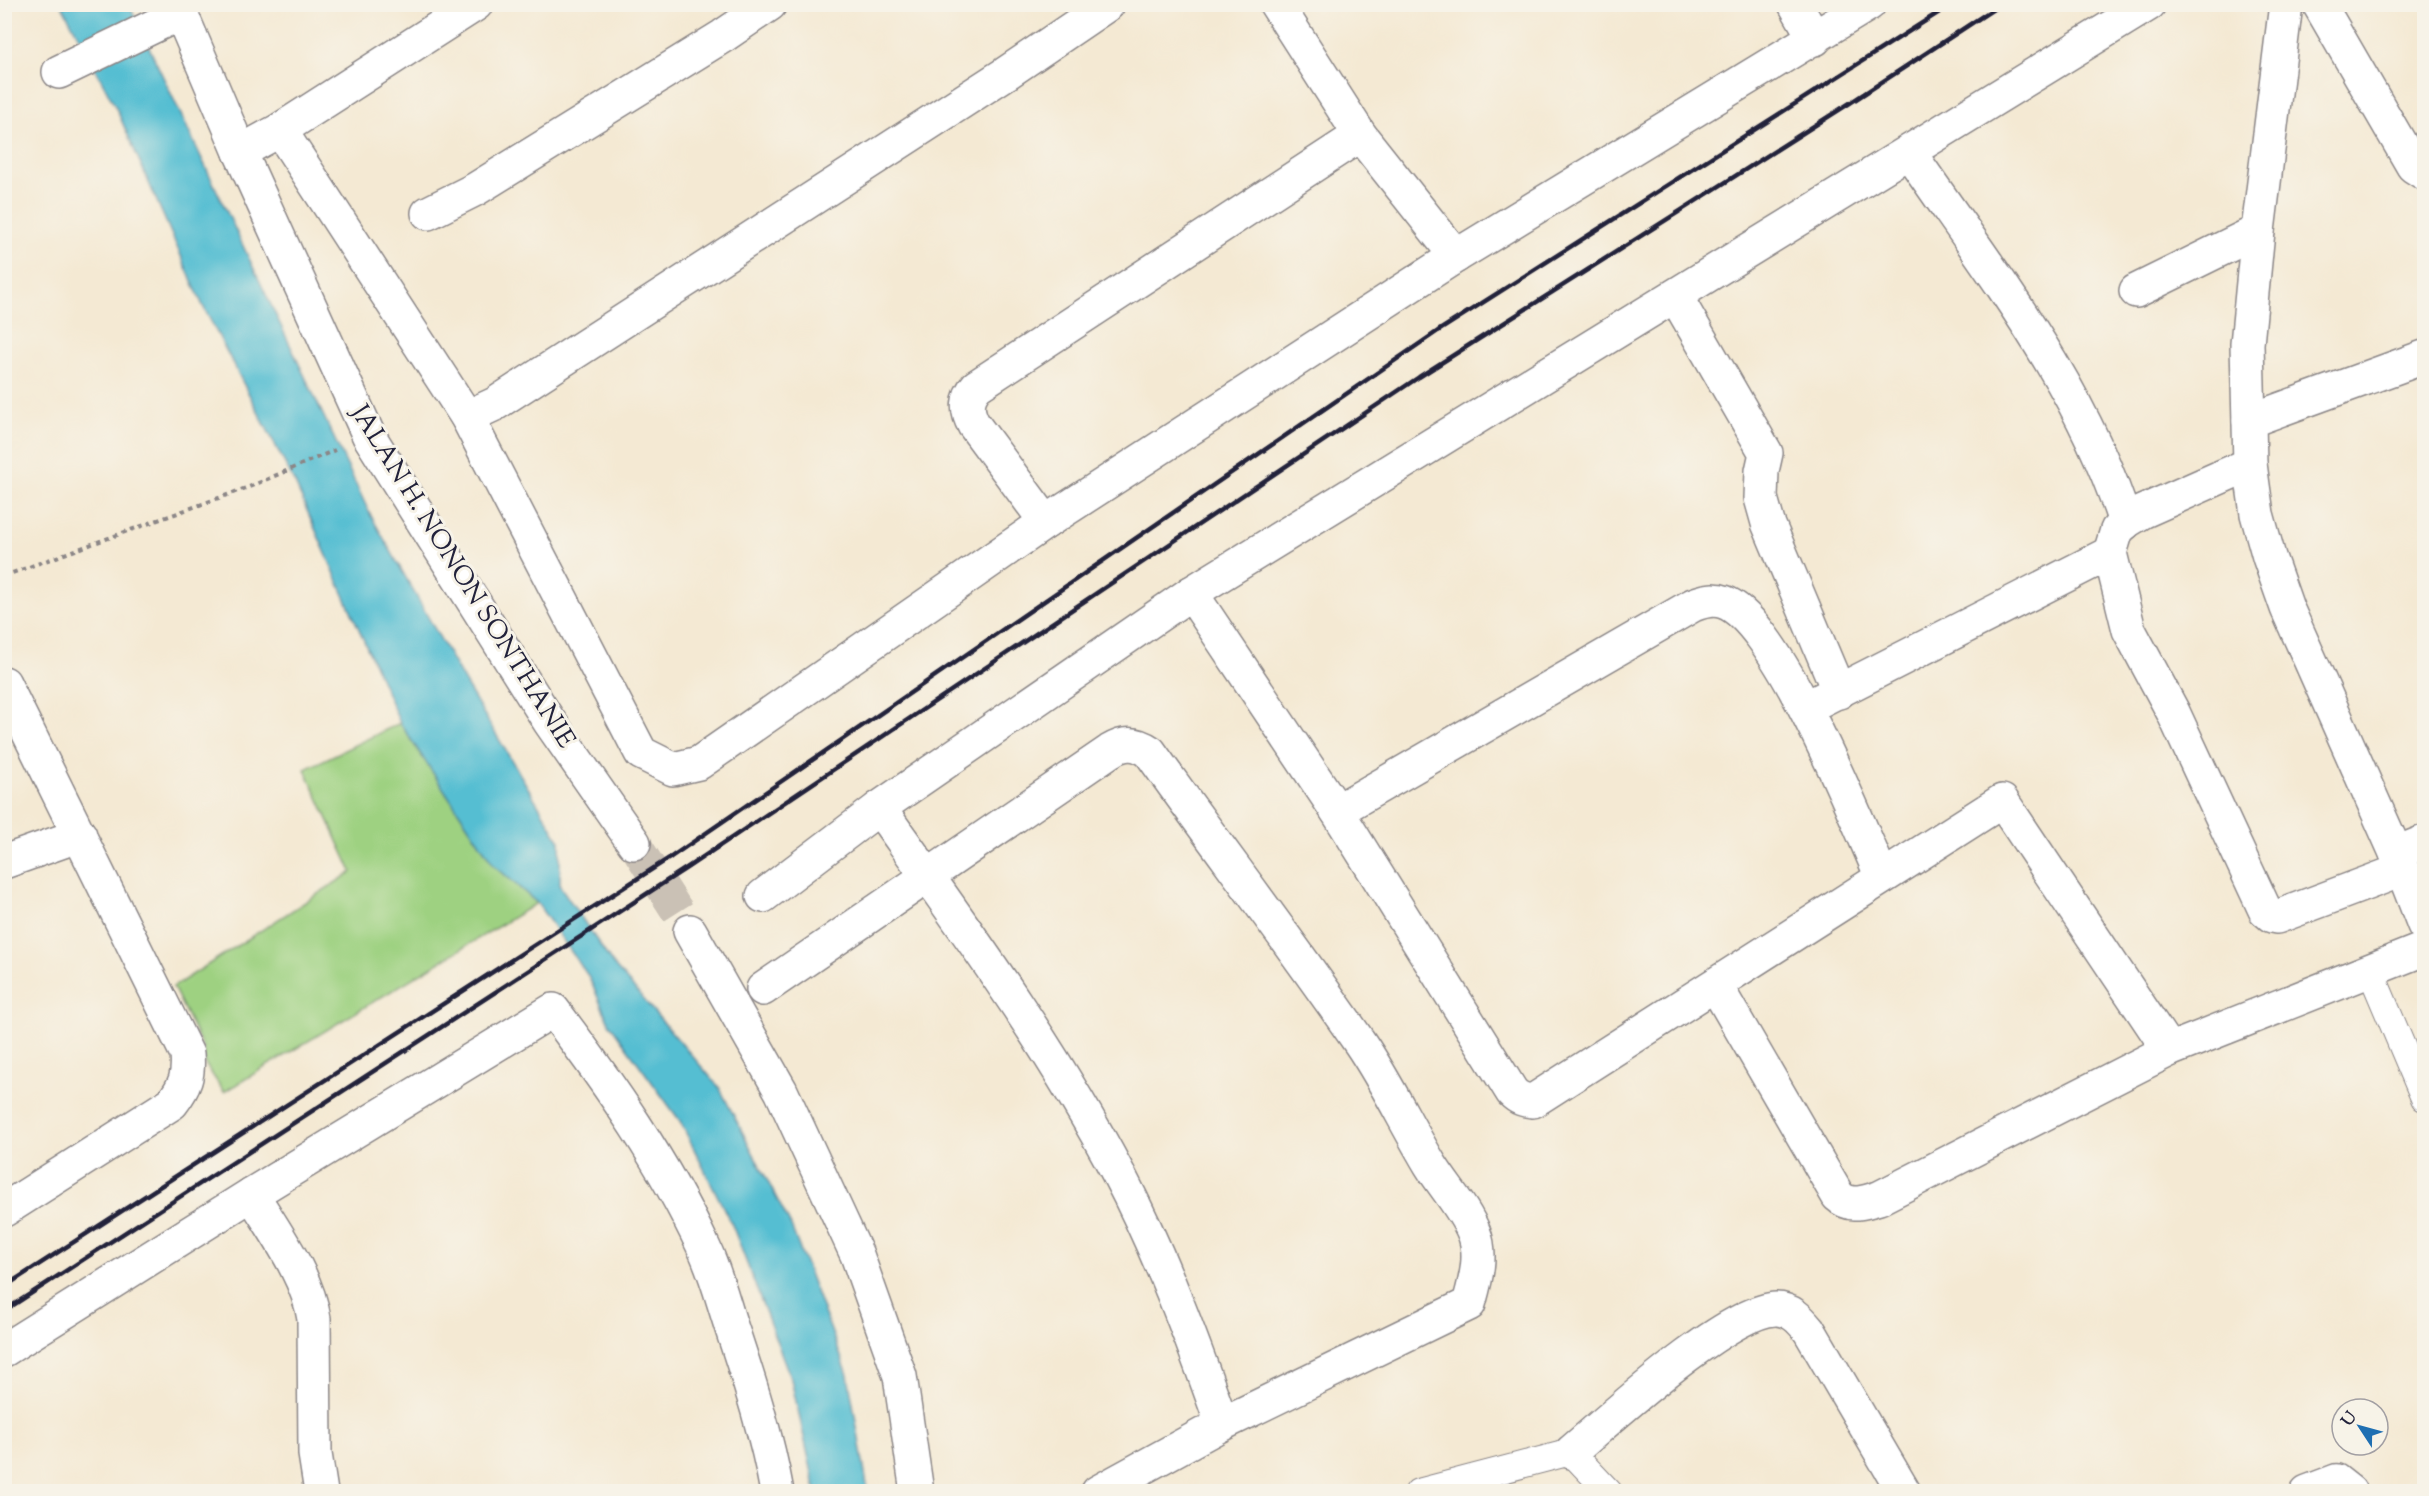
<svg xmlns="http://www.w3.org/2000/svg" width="2429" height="1496" viewBox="0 0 2429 1496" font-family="'Sorts Mill Goudy',serif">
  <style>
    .green { fill: #9ed181; stroke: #607a5e; stroke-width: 1.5 }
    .water { fill: #55bed2; stroke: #3c7086; stroke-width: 1.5 }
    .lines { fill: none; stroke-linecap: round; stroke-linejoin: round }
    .tertiary-tunnel { stroke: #cac1b5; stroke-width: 33; stroke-dasharray: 33 16; stroke-linecap: butt }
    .service-casing { stroke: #8b8687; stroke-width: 28 }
    .minor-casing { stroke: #8b8687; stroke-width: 36 }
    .tertiary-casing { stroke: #8b8687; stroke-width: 36 }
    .path { stroke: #8b8687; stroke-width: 4; stroke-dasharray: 4.5 4.5; stroke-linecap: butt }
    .service { stroke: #fff; stroke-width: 26 }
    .minor { stroke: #fff; stroke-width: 33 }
    .tertiary { stroke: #fff; stroke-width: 33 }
    .rail { stroke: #22223b; stroke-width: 4.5 }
    .labels { text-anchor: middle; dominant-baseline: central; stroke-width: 6; stroke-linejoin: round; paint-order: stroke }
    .street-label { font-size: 26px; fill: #22223b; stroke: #f7f3e8 }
  </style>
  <rect width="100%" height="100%" fill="#f7f3e8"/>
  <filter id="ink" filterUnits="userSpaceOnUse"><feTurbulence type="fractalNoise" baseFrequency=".0167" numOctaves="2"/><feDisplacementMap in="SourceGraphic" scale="12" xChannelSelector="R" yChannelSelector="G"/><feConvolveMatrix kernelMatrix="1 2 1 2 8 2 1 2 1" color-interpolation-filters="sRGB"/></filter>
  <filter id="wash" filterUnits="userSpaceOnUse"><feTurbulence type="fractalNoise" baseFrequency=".008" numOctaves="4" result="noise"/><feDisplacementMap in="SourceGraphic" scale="24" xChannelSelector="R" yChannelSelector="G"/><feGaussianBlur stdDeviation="1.35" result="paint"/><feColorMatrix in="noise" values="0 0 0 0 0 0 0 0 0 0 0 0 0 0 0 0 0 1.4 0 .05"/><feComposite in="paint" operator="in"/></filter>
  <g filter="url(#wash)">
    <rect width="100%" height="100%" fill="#f4e9d3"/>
    <path class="green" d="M400,723L494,865L537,903L224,1092L205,1064L203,1048L173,987L352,872L305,769Z"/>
    <path class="water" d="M62,5H129L370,514L467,686L560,841V886L612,963L719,1087L791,1226L848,1375L868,1491H816L791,1379L733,1227L680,1121L609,1023L589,977L537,903L494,865L400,723L295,483L203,306L116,108Z"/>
  </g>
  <g filter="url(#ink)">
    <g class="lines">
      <path class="tertiary-tunnel" d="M634,843L690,931"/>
      <defs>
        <g id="service">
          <path d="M2370,970L2424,1098"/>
          <path d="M1418,1492L1571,1452L1609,1492"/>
        </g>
        <g id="minor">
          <path d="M1276,4L1360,135L1456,256"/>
          <path d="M1795,4L1815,39"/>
          <path d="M2286,4L2258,231L2247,344L2250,464L2257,514L2269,557L2287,608L2396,853L2424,925"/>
          <path d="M2319,4L2413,166L2424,173"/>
          <path d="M59,72L181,13"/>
          <path d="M280,130L467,417L641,753L673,769L699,763L1046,522L1456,256L1869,4"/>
          <path d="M240,152L280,130L476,4"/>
          <path d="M1909,152C1989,269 2083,386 2125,523"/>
          <path d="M428,213L476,189L723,36L770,4"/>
          <path d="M2136,291L2258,231"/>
          <path d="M1676,297L1766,453L1762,471L1761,498L1768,523L1839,692"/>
          <path d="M467,417L495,404L1005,74L1108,4"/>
          <path d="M2249,421L2424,357"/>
          <path d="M2250,464L2142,512L2127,521L2117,530L2110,553L2129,630L2173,712L2265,910L2272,916L2277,917L2402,870"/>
          <path d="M1046,522L974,425C966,411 966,398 977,386L1360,135"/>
          <path d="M1191,593L1337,811L1512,1092C1519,1099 1524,1100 1533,1101L2002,801L2169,1050L2424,949"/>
          <path d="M4,683L187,1054C189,1076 185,1086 172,1103L4,1210"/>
          <path d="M1819,701L2110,553"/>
          <path d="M879,808C963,926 1050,1044 1118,1173C1160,1253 1192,1339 1222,1424L1098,1492"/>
          <path d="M1337,811L1693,605C1703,601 1713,598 1724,602C1778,621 1857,821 1882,877"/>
          <path d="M2396,853L2424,842"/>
          <path d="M4,862L80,835"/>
          <path d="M763,896L879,808L1191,593L2149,4"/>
          <path d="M1716,986L1838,1196C1851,1208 1863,1202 1879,1198L2169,1050"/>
          <path d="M763,989L1110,751C1124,742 1136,742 1150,752C1219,849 1292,944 1360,1043C1386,1081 1406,1124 1430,1164C1444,1187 1464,1208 1474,1233C1483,1256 1475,1282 1469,1304L1222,1424"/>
          <path d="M252,1194C274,1231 308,1276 314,1319L315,1454L321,1492"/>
          <path d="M4,1350L252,1194L553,1010C610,1085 664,1162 704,1248C716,1273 723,1302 732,1329C750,1383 767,1436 777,1492"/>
          <path d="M1571,1452C1611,1418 1728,1310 1776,1309C1791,1309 1800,1319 1809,1330L1904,1492"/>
          <path d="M2307,1492L2336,1481L2350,1492"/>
        </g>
        <g id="tertiary">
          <path d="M177,4L240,152L369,436L549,721L634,843"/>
          <path d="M690,931L781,1091L857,1255L900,1376L917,1492"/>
        </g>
      </defs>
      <use href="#service" class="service-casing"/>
      <use href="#minor" class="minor-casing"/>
      <use href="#tertiary" class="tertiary-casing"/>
      <path class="path" d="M4,576L249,487L335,450"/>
      <use href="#service" class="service"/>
      <use href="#minor" class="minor"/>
      <use href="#tertiary" class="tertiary"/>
      <g class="rail">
        <path d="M4,1287L671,857L1438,331L1952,4"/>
        <path d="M4,1311L688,867L1419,377L1850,103L2001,4"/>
      </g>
    </g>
  </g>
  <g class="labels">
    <g class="street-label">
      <text transform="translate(462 577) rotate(58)">JALAN H. NONON SONTHANIE</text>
    </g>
  </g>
  <rect width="2429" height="1496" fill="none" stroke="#f7f3e8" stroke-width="24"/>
  <g transform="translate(2360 1427) rotate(306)"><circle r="28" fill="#f7f3e8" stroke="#a29fa3" stroke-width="1.5"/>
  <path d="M0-4.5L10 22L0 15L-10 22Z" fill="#1f6fb2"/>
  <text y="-9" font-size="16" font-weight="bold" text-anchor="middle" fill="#22223b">U</text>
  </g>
</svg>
